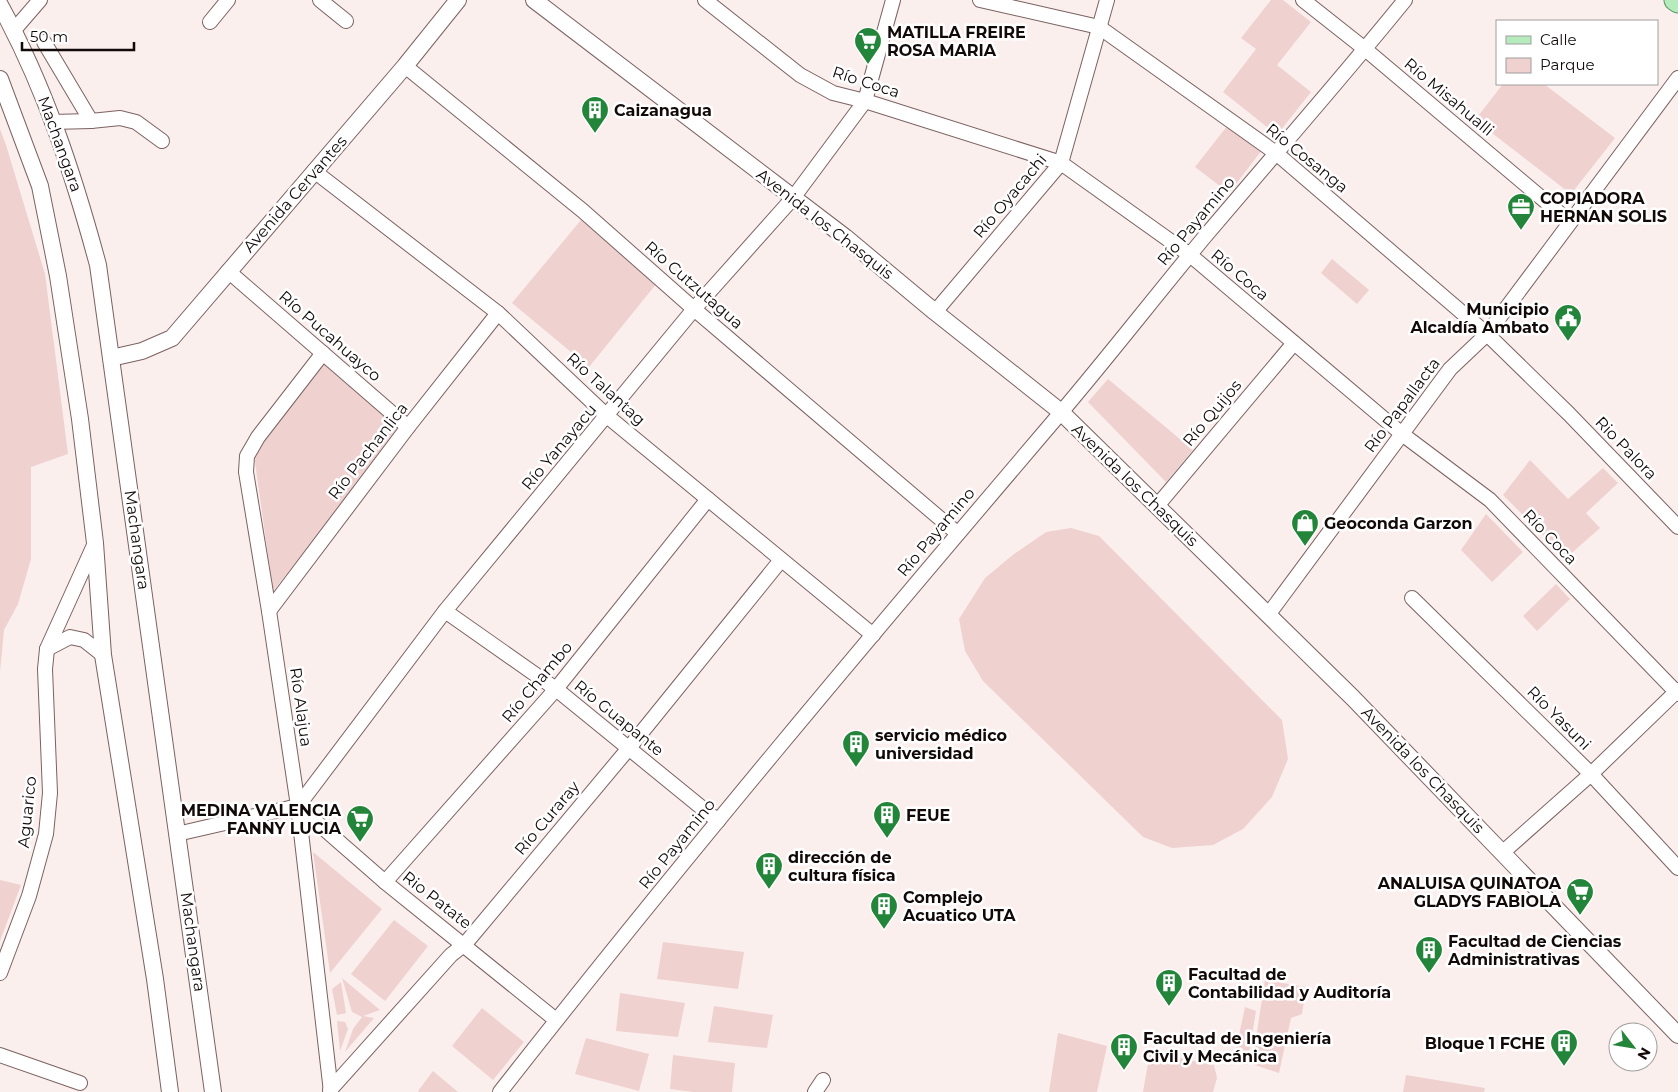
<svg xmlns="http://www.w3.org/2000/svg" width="1678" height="1092" viewBox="0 0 1678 1092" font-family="Montserrat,sans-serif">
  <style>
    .green { fill: #efd1d0 }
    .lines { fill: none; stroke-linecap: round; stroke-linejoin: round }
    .minor-casing { stroke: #7b6261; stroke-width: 16 }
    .tertiary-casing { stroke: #7b6261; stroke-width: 18 }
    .primary-casing { stroke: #5d9561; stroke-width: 23 }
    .minor { stroke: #fff; stroke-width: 14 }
    .tertiary { stroke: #fff; stroke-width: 16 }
    .primary { stroke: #b6ecbd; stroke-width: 21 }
    .labels { text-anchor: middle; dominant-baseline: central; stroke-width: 5; stroke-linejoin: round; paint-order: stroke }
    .poi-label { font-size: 16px; font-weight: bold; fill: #120909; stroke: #fff; text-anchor: start }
    .street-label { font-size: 16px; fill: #120909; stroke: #fff }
  </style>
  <rect width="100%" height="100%" fill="#fbefee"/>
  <g class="green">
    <path d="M1271,0H1283L1311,22L1277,65L1311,92L1277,135L1223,92L1256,49L1241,38Z"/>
    <path d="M1503,84H1544L1615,138L1571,194L1475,120Z"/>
    <path d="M1228,125L1262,150L1229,193L1195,167Z"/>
    <path d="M0,129L6,145L45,274L68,454L31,467V559L18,604L4,630L0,672Z"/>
    <path d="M581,220L657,283L589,367L512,303Z"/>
    <path d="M1332,259L1369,290L1357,304L1321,273Z"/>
    <path d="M324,360L403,428L273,591L254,455Z"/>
    <path d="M1108,379L1193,450L1166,482L1088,402Z"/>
    <path d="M1530,460L1568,499L1603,468L1618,483L1586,513L1600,528L1566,558L1503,495Z"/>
    <path d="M1486,514L1523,552L1492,582L1461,550Z"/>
    <path d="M1071,528L1099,536L1282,720L1288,759L1272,797L1243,829L1213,845L1172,848L1143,837L983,681L965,651L959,619L985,578L1014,554L1046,532Z"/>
    <path d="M1556,584L1570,599L1537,631L1523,616Z"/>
    <path d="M313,852L382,909L330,973Z"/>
    <path d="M0,880L21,885L0,941Z"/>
    <path d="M394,920L428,946L385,1001L351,974Z"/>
    <path d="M663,942L744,952L738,989L657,979Z"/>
    <path d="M342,978L380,1010L363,1016L374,1018L345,1052L353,1029L362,1017L352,1012Z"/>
    <path d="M1265,980L1306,987L1302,1014L1291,1018L1279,1073L1252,1064Z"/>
    <path d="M341,982L346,1013L337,1015L332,989Z"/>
    <path d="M620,993L685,1003L678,1037L616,1031Z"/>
    <path d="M714,1006L773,1015L767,1048L708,1042Z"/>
    <path d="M1245,1007L1256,1011L1247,1065L1233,1063Z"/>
    <path d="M482,1008L524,1042L493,1080L452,1046Z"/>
    <path d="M337,1021L345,1022L348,1029L340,1051Z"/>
    <path d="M1058,1033L1107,1046L1097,1092H1049Z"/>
    <path d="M586,1038L649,1054L639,1091L575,1074Z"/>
    <path d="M1150,1052L1214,1065L1217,1078L1213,1092H1143Z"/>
    <path d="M673,1055L735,1063L732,1092H693L670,1089Z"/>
    <path d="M433,1071L458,1092H419L418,1091Z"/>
    <path d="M1406,1075L1485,1088L1484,1092H1403Z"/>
  </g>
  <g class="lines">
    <defs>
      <g id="minor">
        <path d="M320,0L346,21"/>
        <path d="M705,0L800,75L833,93L865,101L1061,163L1190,255L1402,434L1490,500L1678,694"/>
        <path d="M980,0L1099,27L1276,153L1487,334L1569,414L1678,527"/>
        <path d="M1303,0L1365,49L1570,222"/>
        <path d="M210,22L228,0"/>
        <path d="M14,30L40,0"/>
        <path d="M44,42L91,121"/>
        <path d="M405,66L583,211L694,309L957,533"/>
        <path d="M52,122L91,121L120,118L136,122L162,141"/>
        <path d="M314,171L498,313L607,416L873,635"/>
        <path d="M228,271L408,427"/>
        <path d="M935,312L1061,163L1107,0"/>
        <path d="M323,353L258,437L247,456L246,472L269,611L298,806L331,1092"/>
        <path d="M1157,506L1294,343"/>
        <path d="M1412,598L1591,774L1678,868"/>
        <path d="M269,611L408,427L498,313"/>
        <path d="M445,611L556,689L718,821"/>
        <path d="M1268,615L1450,369L1487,334L1678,78"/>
        <path d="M47,649L70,637L84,640L103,655"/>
        <path d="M298,806L385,882L556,1020"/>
        <path d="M177,834L298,806L445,611L694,309L793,198L865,101L893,0"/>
        <path d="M1502,853L1591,774L1678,690"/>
        <path d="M385,882L556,689L708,499"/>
        <path d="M0,973L29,896L46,834L50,793L45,669L47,649L95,543"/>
        <path d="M0,1055L80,1083"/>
        <path d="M330,1090L451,955L465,944L629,748L781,560"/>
        <path d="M500,1092C680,862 869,638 1058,416C1109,356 1157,294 1207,234C1273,156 1341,79 1405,0"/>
        <path d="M815,1092L823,1080"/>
      </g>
      <g id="tertiary">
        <path d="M534,0L845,237L935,312L1061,412L1353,698L1678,1035"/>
        <path d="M0,5C45,87 74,176 98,265L213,1092"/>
        <path d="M0,79L40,186L58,276L80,419L95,543L103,655L155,979L170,1092"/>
        <path d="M111,358L142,351L172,338L405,66L458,0"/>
      </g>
      <path id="primary" d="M1675,0L1678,2"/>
    </defs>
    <use href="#minor" class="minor-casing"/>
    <use href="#tertiary" class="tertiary-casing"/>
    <use href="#primary" class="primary-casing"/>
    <use href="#minor" class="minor"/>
    <use href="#tertiary" class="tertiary"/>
    <use href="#primary" class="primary"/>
  </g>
  <defs>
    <symbol id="supermarket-pin" viewBox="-11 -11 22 30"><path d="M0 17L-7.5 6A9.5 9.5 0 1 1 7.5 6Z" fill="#238539" stroke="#fff"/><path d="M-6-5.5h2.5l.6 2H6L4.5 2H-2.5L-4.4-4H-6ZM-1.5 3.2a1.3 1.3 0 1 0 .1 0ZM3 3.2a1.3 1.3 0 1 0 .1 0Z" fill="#fff"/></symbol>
    <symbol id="building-pin" viewBox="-11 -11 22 30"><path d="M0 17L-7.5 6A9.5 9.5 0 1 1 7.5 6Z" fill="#238539" stroke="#fff"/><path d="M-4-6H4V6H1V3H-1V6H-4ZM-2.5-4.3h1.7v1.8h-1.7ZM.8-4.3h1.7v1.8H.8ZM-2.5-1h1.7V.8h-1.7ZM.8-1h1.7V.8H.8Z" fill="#fff"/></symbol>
    <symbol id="office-pin" viewBox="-11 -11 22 30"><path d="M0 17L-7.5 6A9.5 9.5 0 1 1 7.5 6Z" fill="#238539" stroke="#fff"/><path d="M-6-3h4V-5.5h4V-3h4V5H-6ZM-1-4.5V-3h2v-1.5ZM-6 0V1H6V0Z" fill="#fff"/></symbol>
    <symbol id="civic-pin" viewBox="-11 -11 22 30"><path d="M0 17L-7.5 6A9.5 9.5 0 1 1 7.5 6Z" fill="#238539" stroke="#fff"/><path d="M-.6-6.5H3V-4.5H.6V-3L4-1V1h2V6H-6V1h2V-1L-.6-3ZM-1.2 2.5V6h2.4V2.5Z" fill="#fff"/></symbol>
    <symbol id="shop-pin" viewBox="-11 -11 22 30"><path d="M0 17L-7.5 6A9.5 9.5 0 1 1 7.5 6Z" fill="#238539" stroke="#fff"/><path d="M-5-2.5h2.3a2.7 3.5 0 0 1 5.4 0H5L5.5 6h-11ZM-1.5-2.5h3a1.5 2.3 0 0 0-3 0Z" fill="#fff"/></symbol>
  </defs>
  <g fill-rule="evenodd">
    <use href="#supermarket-pin" x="852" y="25" width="32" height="43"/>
    <use href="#building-pin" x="579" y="94" width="32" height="43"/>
    <use href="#office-pin" x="1505" y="191" width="32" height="43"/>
    <use href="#civic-pin" x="1552" y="302" width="32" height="43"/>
    <use href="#shop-pin" x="1289" y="507" width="32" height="43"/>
    <use href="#building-pin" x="840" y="728" width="32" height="43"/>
    <use href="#building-pin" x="871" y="799" width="32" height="43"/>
    <use href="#supermarket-pin" x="344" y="803" width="32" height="43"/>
    <use href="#building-pin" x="753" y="850" width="32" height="43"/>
    <use href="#supermarket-pin" x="1564" y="876" width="32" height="43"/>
    <use href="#building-pin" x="868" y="890" width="32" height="43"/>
    <use href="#building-pin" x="1413" y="934" width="32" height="43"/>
    <use href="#building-pin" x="1153" y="967" width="32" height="43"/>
    <use href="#building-pin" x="1548" y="1027" width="32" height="43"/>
    <use href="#building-pin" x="1108" y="1031" width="32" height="43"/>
  </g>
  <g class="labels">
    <g class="poi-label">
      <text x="887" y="32">MATILLA FREIRE<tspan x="887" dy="18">ROSA MARIA</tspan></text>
      <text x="614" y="110">Caizanagua</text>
      <text x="1540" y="198">COPIADORA<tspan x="1540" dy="18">HERNAN SOLIS</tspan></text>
      <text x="1549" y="309" text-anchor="end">Municipio<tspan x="1549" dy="18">Alcaldía Ambato</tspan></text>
      <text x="1324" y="523">Geoconda Garzon</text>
      <text x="875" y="735">servicio médico<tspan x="875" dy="18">universidad</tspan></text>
      <text x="341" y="810" text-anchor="end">MEDINA VALENCIA<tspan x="341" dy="18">FANNY LUCIA</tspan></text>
      <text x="906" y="815">FEUE</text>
      <text x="788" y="857">dirección de<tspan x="788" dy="18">cultura física</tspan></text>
      <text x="1561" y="883" text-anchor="end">ANALUISA QUINATOA<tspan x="1561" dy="18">GLADYS FABIOLA</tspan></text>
      <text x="903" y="897">Complejo<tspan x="903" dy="18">Acuatico UTA</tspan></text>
      <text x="1448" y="941">Facultad de Ciencias<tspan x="1448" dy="18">Administrativas</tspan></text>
      <text x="1188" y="974">Facultad de<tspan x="1188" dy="18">Contabilidad y Auditoría</tspan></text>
      <text x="1143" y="1038">Facultad de Ingeniería<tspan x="1143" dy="18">Civil y Mecánica</tspan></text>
      <text x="1545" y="1043" text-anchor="end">Bloque 1 FCHE</text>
    </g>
    <g class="street-label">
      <text transform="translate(866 82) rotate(18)">Río Coca</text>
      <text transform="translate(1449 97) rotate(40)">Río Misahualli</text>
      <text transform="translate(60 144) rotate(70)">Machangara</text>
      <text transform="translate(1307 158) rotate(39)">Río Cosanga</text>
      <text transform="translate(295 194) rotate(-49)">Avenida Cervantes</text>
      <text transform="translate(1010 196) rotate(-50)">Río Oyacachi</text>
      <text transform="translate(1196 221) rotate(-50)">Río Payamino</text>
      <text transform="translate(825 224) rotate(38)">Avenida los Chasquis</text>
      <text transform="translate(1240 275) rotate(40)">Río Coca</text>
      <text transform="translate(694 285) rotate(41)">Río Cutzutagua</text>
      <text transform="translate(330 336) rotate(41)">Río Pucahuayco</text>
      <text transform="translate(606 389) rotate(42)">Río Talantag</text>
      <text transform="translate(1402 405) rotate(-53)">Río Papallacta</text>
      <text transform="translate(1212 413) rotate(-50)">Río Quijos</text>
      <text transform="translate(559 447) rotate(-50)">Río Yanayacu</text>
      <text transform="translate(1626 448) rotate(46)">Rio Palora</text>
      <text transform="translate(368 451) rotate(-52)">Río Pachanlica</text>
      <text transform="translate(1135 485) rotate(44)">Avenida los Chasquis</text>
      <text transform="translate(936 532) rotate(-50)">Río Payamino</text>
      <text transform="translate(1550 537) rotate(46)">Río Coca</text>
      <text transform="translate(137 540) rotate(82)">Machangara</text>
      <text transform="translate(537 682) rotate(-50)">Río Chambo</text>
      <text transform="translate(301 707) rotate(82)">Río Alajua</text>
      <text transform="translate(619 718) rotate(39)">Río Guapante</text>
      <text transform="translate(1559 718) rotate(45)">Río Yasuni</text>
      <text transform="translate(1423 770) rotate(46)">Avenida los Chasquis</text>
      <text transform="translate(27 812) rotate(-84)">Aguarico</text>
      <text transform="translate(547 818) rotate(-50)">Río Curaray</text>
      <text transform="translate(677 844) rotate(-51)">Río Payamino</text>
      <text transform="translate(437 900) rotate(38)">Rio Patate</text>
      <text transform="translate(193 942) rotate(82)">Machangara</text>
    </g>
  </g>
  <rect x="1496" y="20" width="162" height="65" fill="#ffffff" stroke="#a09d9d"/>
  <rect x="1506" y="36" width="25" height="8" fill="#b6ecbd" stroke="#a09d9d"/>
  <text x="1540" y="45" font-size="15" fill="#120909">Calle</text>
  <rect x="1506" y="58" width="25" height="15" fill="#efd1d0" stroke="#a09d9d"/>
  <text x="1540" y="70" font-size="15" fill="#120909">Parque</text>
  <g transform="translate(1633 1047) rotate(121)"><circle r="24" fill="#ffffff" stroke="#a09d9d"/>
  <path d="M0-4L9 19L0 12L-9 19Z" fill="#238539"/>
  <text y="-8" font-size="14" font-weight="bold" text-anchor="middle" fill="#120909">N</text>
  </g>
  <path d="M22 42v8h112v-8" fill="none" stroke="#120909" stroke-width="2.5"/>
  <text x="30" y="42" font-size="15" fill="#120909" stroke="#ffffff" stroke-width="4" paint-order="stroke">50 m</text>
</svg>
